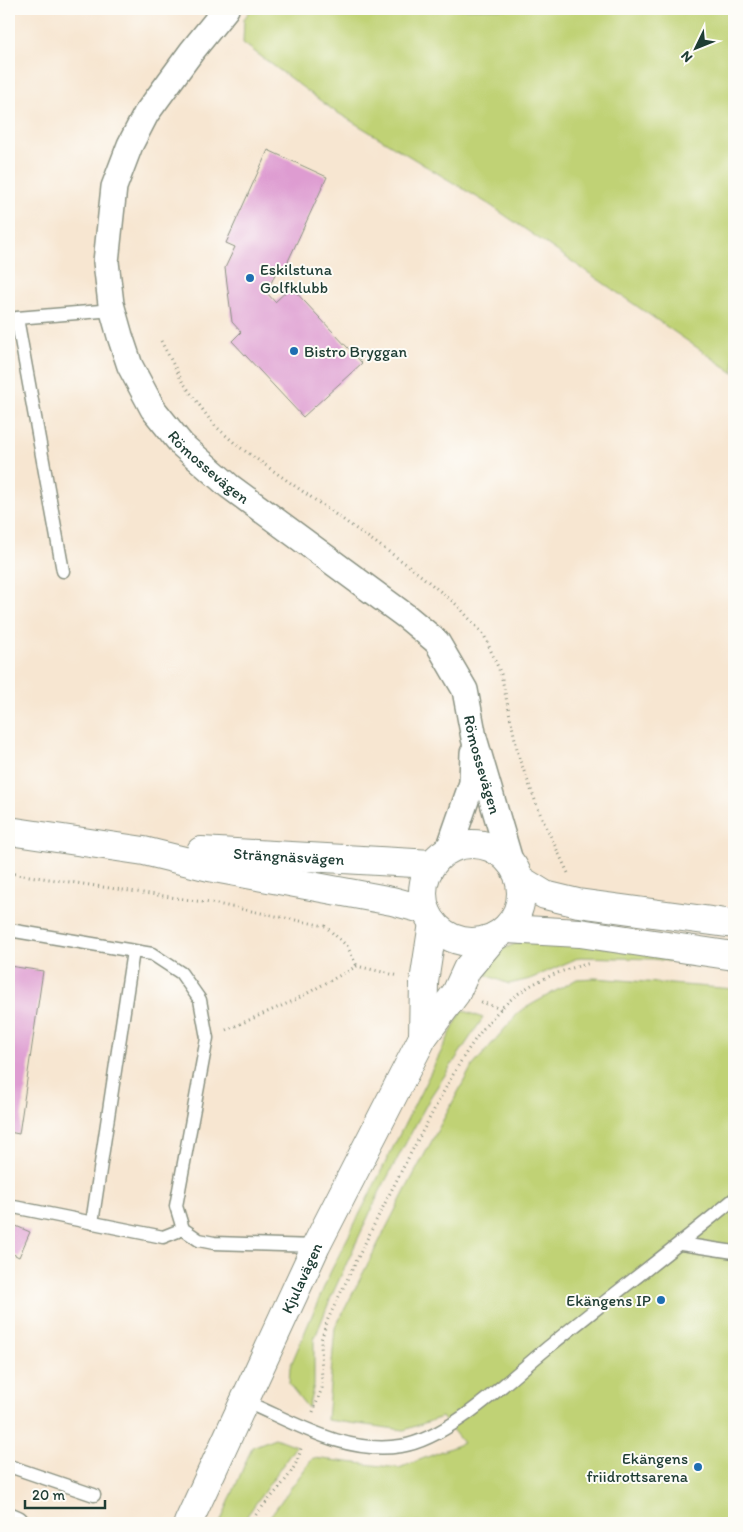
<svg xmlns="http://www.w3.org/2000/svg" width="743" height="1532" viewBox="0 0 743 1532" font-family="Itim,sans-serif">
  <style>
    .green { fill: #c0d274; stroke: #708854 }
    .building { fill: #de9cd1 }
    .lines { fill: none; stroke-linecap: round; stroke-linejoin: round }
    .lane-casing { stroke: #8b9282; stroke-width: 15 }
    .street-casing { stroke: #8b9282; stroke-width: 28 }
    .secondary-casing { stroke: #8b9282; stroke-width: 30 }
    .path { stroke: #8b9282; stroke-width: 3; stroke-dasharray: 1 4; stroke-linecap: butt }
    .lane { stroke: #fff; stroke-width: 12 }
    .street { stroke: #fff; stroke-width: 25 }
    .secondary { stroke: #fff; stroke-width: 28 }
    .poi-dot { fill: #1f6fb2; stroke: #fdfcf7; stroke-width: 2 }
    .labels { text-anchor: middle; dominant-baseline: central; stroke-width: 4; stroke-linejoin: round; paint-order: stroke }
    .poi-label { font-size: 16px; fill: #1f3d34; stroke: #fdfcf7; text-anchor: start }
    .street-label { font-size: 16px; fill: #1f3d34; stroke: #fdfcf7 }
  </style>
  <rect width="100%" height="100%" fill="#fdfcf7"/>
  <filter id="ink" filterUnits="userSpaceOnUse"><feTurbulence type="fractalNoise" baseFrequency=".02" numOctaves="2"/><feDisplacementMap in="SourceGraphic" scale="10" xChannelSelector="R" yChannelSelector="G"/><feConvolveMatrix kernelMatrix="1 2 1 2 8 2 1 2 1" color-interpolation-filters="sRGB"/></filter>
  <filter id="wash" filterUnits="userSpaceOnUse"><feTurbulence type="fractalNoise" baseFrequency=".0096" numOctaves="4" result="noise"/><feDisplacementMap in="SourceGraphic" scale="20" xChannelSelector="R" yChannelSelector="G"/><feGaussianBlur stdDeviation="1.12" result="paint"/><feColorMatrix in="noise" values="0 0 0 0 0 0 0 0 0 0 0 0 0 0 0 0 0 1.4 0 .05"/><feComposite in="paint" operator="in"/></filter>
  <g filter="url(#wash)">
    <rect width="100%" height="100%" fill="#f7e6d1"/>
    <g class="green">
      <path d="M251,9H734V373L490,205L333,110L243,43L244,19Z"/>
      <path d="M530,937L734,965V971L654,959L580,957L530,979L509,984L486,975L499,951Z"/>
      <path d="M595,978L734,989V1523H265L313,1458L399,1468L463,1443L442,1417L404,1430L327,1420L335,1328L406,1189L471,1068L520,1011L577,979Z"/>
      <path d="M462,1010L483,1018L431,1096L380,1191L331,1297L314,1340V1385L308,1408L289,1384L290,1367L330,1273Z"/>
      <path d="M275,1438L296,1446L242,1523H220L252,1447Z"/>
    </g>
    <g id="blocks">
      <g class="building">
        <path d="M268,150L327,177L284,270L278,267L267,293L275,302L291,287L362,363L303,417L232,341L241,332L232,322L225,268L235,247L226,243Z"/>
        <path d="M9,966L43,971L19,1134L9,1132Z"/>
        <path d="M9,1223L30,1232L19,1257L9,1252Z"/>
      </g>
    </g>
  </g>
  <g filter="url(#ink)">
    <use href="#blocks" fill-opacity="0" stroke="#8b9282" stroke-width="1"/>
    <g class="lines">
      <defs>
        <g id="lane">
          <path d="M63,571L17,318L113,310"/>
          <path d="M9,930L152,954L181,973L200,1000L207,1038L176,1206L183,1229L199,1240L214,1243L316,1246"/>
          <path d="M9,1206L163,1237L183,1229"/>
          <path d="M92,1223L133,951"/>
          <path d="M681,1244L734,1252"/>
          <path d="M244,1401C294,1422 344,1455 401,1446C450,1439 512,1376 551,1345C611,1296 674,1249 734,1199"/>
          <path d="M9,1466L94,1495"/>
        </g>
        <g id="street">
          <path id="s1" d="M226,9L192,51L146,114L130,145L114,187L106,262L111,304L120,336L130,366L153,409L182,445L229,486L407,617L437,642L465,690L474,738L511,864"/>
          <path d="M449,849L472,783L473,753"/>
          <path d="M9,1520L16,1523"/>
        </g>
        <g id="secondary">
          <path d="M9,831L144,851L209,867L392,901L426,910"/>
          <circle cx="472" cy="893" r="49"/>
          <path id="s2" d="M201,851L432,864"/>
          <path d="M519,879L545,895L578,903L734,924"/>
          <path d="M506,929L580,933L734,956"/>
          <path d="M423,1037L424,982L433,923"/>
          <path id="s3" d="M188,1523L316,1246L423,1037L456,993L467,969L494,937"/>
        </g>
      </defs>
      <use href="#lane" class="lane-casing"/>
      <use href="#street" class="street-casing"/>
      <use href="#secondary" class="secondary-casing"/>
      <g class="path">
        <path d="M161,341L182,381L213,424L238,446L409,566L457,605L484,635L501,674L519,758L541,816L568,873"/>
        <path d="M9,873L217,904L325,926L347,946L357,966"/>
        <path d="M481,1002L501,1009"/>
        <path d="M226,1030L293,1001L357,966L399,976"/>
        <path d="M313,1412L322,1388L321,1340L328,1319C360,1253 392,1187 427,1123C450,1080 472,1034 509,1001C532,981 561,970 591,963"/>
        <path d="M250,1523C266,1498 295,1479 301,1448"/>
      </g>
      <use href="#lane" class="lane"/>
      <use href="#street" class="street"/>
      <use href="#secondary" class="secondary"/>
    </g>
  </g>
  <g class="poi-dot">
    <circle cx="250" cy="278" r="5"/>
    <circle cx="294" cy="351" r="5"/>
    <circle cx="661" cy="1300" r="5"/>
    <circle cx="698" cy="1467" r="5"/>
  </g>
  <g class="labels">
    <g class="poi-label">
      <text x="260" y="269">Eskilstuna<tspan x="260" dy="18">Golfklubb</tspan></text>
      <text x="304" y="351">Bistro Bryggan</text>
      <text x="651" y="1300" text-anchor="end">Ekängens IP</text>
      <text x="688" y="1458" text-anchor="end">Ekängens<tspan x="688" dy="18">friidrottsarena</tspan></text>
    </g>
    <g class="street-label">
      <text stroke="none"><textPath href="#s1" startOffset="524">Römossevägen</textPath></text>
      <text stroke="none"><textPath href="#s1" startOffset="944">Römossevägen</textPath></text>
      <text stroke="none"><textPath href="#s2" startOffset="88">Strängnäsvägen</textPath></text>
      <text stroke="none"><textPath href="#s3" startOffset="270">Kjulavägen</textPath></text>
    </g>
  </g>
  <rect width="743" height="1532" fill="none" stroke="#fdfcf7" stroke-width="30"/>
  <g transform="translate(696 48) rotate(227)" stroke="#fdfcf7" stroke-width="4" paint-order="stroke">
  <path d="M0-4L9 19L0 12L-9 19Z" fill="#1f3d34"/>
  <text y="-8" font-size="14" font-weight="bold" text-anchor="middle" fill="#1f3d34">N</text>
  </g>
  <path d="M25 1500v8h80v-8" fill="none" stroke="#1f3d34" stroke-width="2.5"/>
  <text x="32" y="1500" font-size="15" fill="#1f3d34" stroke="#fdfcf7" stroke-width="4" paint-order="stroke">20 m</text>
</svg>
